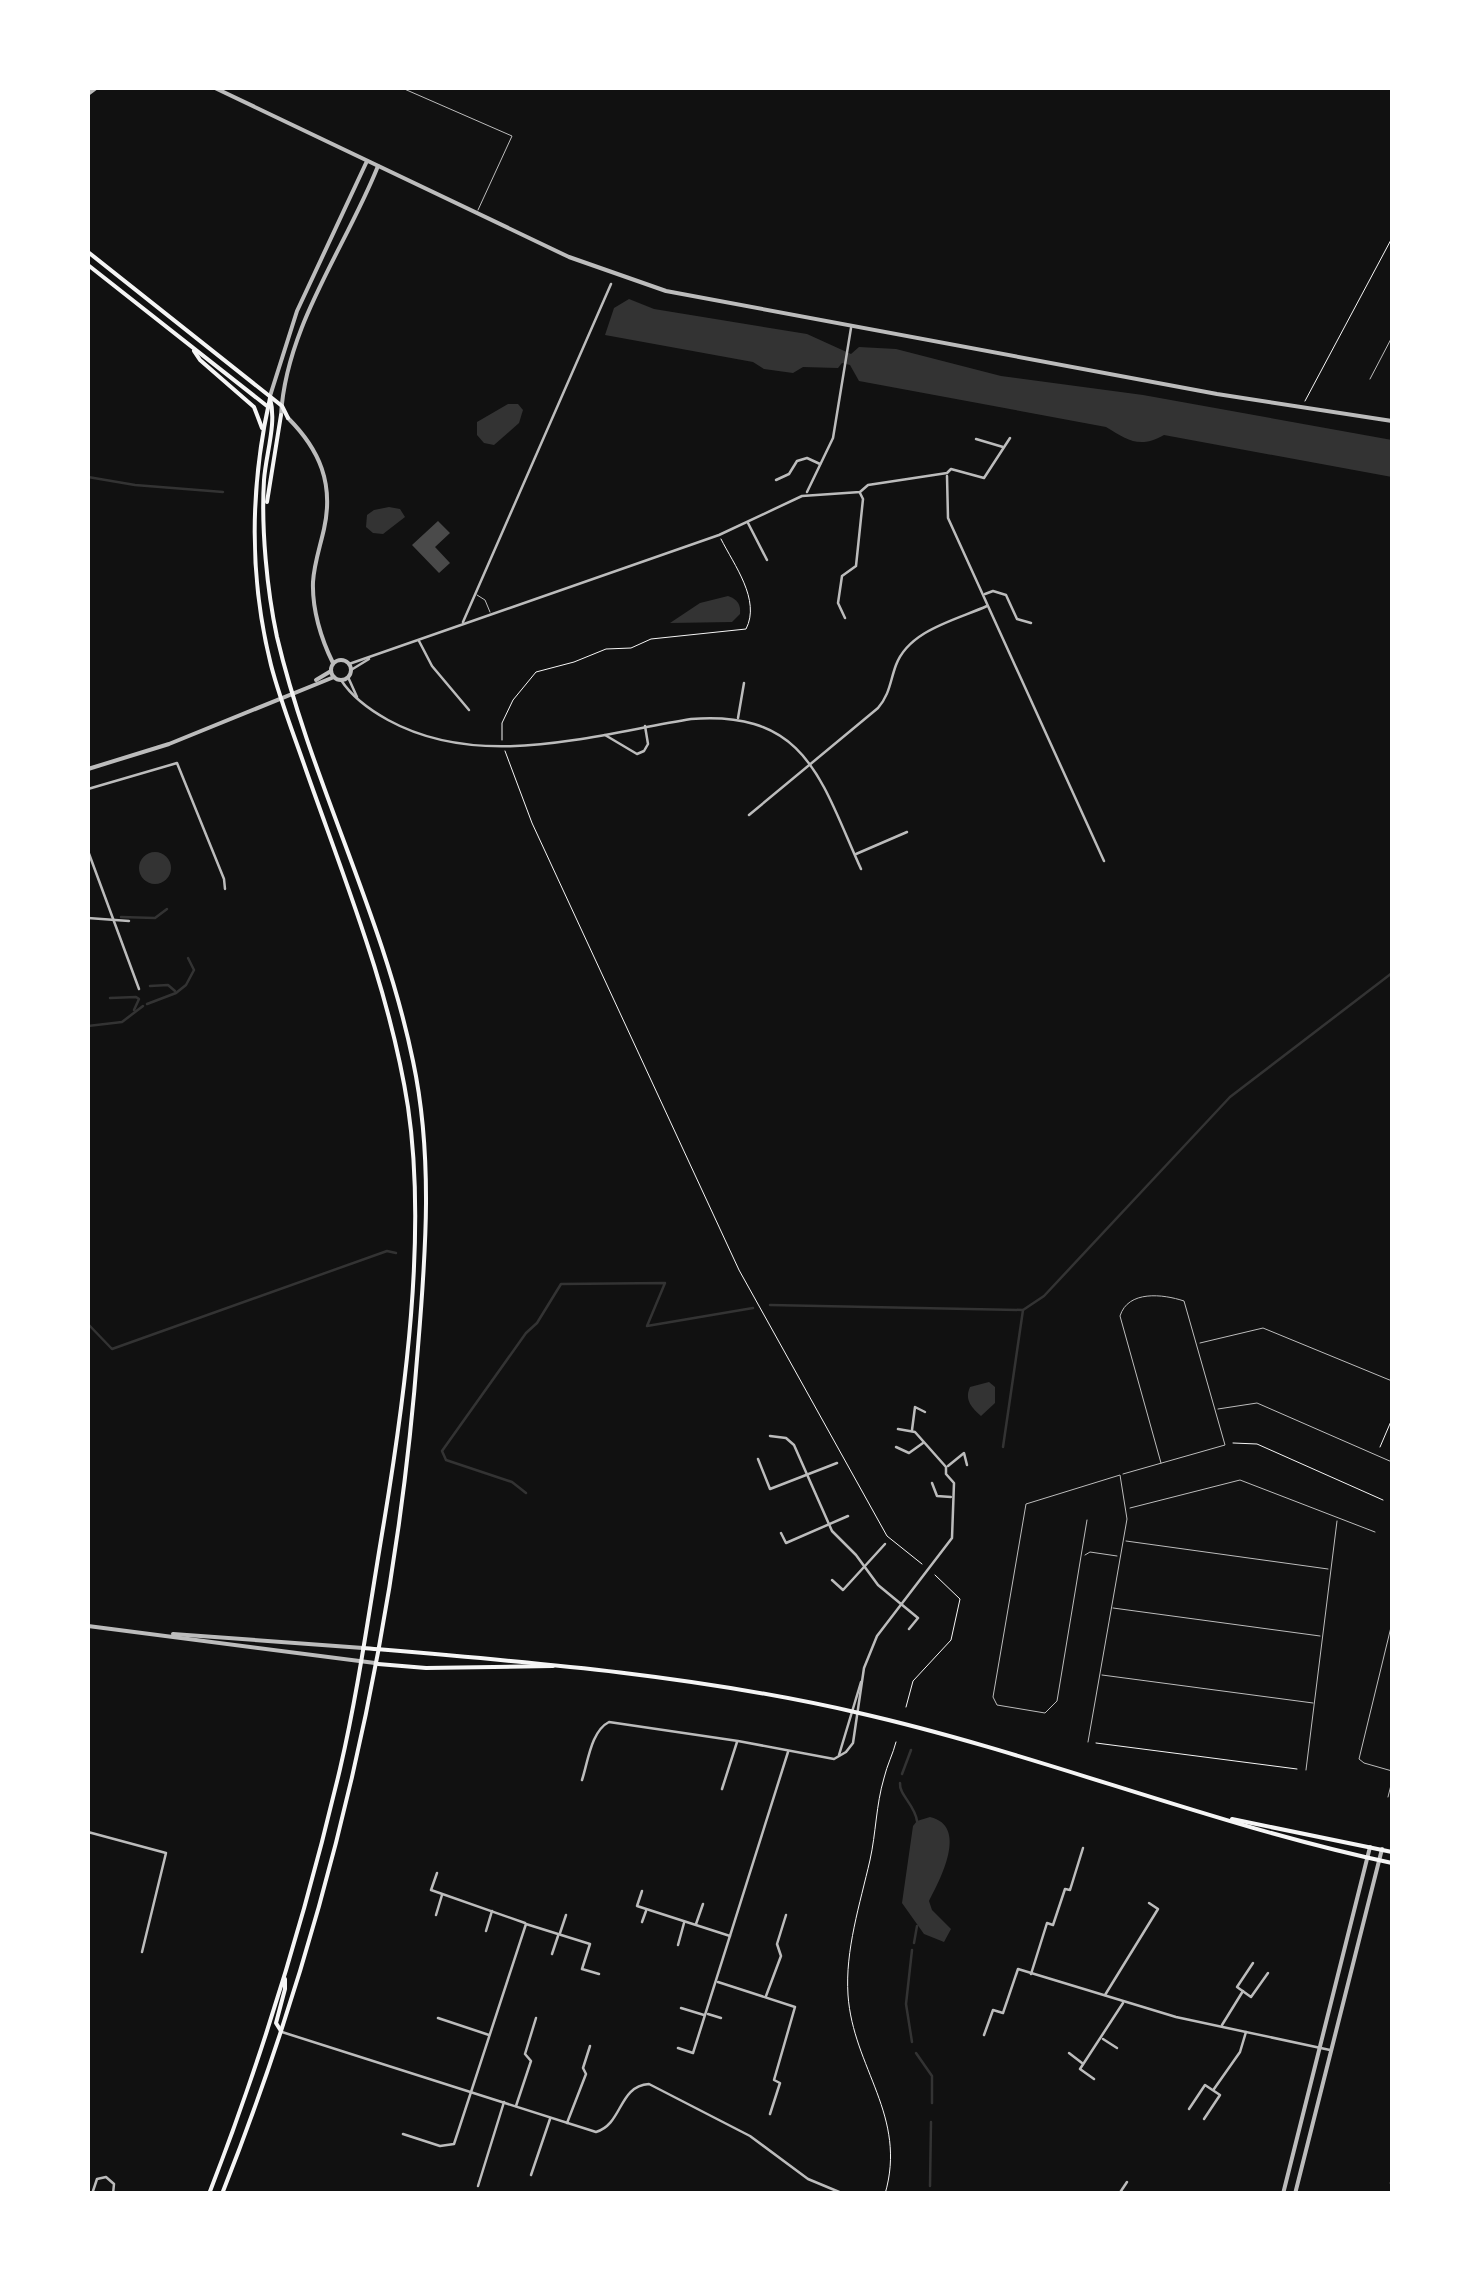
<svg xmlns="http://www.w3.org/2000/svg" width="1480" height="2281" viewBox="0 0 1480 2281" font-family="Helvetica,sans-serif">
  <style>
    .water { fill: #333 }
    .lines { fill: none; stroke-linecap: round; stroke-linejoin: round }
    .stream { stroke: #333; stroke-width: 2.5 }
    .building { fill: #4a4a4a }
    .path { stroke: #f5f5f5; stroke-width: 1 }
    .service { stroke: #bcbcbc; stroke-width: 1 }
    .minor { stroke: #bcbcbc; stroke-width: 2.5 }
    .tertiary { stroke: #bcbcbc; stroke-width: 4 }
    .secondary { stroke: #f5f5f5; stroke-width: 4 }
  </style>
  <rect width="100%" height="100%" fill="#111"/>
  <g class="water">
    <path d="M629,299L654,309L807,334L851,354L859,347L896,349L1001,376L1143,395L1392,440V477L1164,435C1139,449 1128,440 1106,427L859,381L850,365L842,363L838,368L803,367L793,373L764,369L753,362L605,335L614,308Z"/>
    <path d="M508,404H518L523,410L519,423L494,445L484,443L477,435V422Z"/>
    <path d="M389,507L400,509L405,517L383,534L373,533L366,527L367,515L374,510Z"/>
    <path d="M728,596C737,599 741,604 740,614L732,622L670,623L700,603Z"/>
    <circle cx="155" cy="868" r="16"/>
    <path d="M989,1382L995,1387V1403L981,1416C972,1408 964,1400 970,1387Z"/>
    <path d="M930,1817C969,1826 940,1880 929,1901L932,1910L951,1929L944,1942L924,1934L902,1903L913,1826L917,1821Z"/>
  </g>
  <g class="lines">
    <g class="stream">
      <path d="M88,477L135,485L223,492"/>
      <path d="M121,917L155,918L167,909"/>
      <path d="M150,986L168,985L175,991"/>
      <path d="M110,998L136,997L139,999L134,1010"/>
      <path d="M147,1004L176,993L186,985L194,970L188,958"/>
      <path d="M88,1026L122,1022L143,1006"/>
      <path d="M770,1305L1023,1310L1044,1296L1230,1097L1392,973"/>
      <path d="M88,1324L112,1349L387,1251L396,1253"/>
      <path d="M1003,1447L1023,1310"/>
      <path d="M526,1493L512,1482L446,1460L442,1451L526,1333L537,1323L561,1284L665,1283L647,1326L753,1308"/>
      <path d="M902,1774L911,1750"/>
      <path d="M900,1783C899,1795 915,1805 917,1821"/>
      <path d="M914,1943L917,1926"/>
      <path d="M912,2042L906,2004L912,1950"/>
      <path d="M916,2053L932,2076V2103"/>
      <path d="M930,2186L931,2122"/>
    </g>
  </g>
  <path class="building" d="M438,521L450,533L435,547L450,563L439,573L412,545Z"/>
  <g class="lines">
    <g class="path">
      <path d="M1305,401L1392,238"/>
      <path d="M502,740V723L513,700L536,672L574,662L606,649L631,648L651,639L746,629C761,600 734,565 721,539"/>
      <path d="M505,751L532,823L739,1270L887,1536L922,1564"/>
      <path d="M1233,1443L1257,1444L1383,1500"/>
      <path d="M1380,1447L1392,1419"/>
      <path d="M906,1707L913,1681L951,1640L960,1599L935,1575"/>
      <path d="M1096,1743L1297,1769"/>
      <path d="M885,2194C908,2116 853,2068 848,1995C845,1950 860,1904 870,1860C876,1833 876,1805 884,1778C887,1765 893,1754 896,1742"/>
    </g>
    <g class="service">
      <path d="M402,88L512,136L478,210"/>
      <path d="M1370,379L1392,337"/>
      <path d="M477,595L485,600L490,612"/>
      <path d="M1200,1343L1263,1328L1392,1381"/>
      <path d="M1218,1409L1257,1403L1392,1462"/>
      <path d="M1123,1474L1225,1445L1184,1301C1163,1294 1128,1290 1120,1316L1161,1463"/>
      <path d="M1130,1508L1240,1480L1375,1532"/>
      <path d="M1087,1520L1057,1701L1045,1713L997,1705L993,1697L1026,1504L1120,1475L1127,1519L1088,1742"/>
      <path d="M1126,1541L1328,1569"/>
      <path d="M1085,1555L1090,1552L1117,1556"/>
      <path d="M1113,1608L1320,1636"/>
      <path d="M1392,1623L1359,1759L1364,1763L1392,1771"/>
      <path d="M1102,1675L1313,1703"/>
      <path d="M1306,1770L1337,1521"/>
      <path d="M1388,1797L1392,1781"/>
    </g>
    <g class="minor">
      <path d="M976,439L1003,447"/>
      <path d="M947,476L948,518L1104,861"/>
      <path d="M776,480L789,474L797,461L807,458L820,464"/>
      <path d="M807,492L833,438L851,328"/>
      <path d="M748,523L767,560"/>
      <path d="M985,594L993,591L1006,595L1017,619L1031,623"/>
      <path d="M845,618L838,603L842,576L856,566L863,499L860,493"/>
      <path d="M463,622L611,284"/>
      <path d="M419,641L432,666L469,710"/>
      <path d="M349,664L719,535L802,496L860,492L868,485L947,473L951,469L984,478L1010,438"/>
      <path d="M351,670L369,659"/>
      <path d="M348,677L357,697"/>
      <path d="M341,680C352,697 370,710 388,720C481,771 592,735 691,719C807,710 821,781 861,869"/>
      <path d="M738,718L744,683"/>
      <path d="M605,735L637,754L644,751L648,744L645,726"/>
      <path d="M88,789L177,763L224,879L225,889"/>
      <path d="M749,815L878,708C890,694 890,681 896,665C909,630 956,620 987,606"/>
      <path d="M88,851L139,989"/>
      <path d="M856,854L907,832"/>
      <path d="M88,918L129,921"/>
      <path d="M912,1430L915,1407L925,1412"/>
      <path d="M770,1436L786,1438L794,1445L832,1531L856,1555L878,1585L918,1618L909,1629"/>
      <path d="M896,1447L909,1453L923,1443"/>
      <path d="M758,1459L770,1489L837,1463"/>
      <path d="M948,1466L964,1453L967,1465"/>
      <path d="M932,1483L937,1496L951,1497"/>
      <path d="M781,1533L786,1543L848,1516"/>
      <path d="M832,1580L843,1590L885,1544"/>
      <path d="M839,1755L861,1682"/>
      <path d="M582,1780C588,1762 591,1731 609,1722L738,1741L834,1759L846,1752L853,1743L864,1668L877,1636L952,1538L954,1483L946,1474V1467L915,1432L898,1429"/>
      <path d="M722,1789L737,1742"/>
      <path d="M88,1832L166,1853L142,1952"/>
      <path d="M437,1873L431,1890L525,1923"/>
      <path d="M642,1891L637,1906L730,1936"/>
      <path d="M436,1915L442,1895"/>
      <path d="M642,1922L646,1911"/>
      <path d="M696,1924L703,1904"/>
      <path d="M486,1931L492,1911"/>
      <path d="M560,1933L566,1915"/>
      <path d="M678,1945L684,1923"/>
      <path d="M552,1954L558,1936"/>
      <path d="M1253,1963L1237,1987L1251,1997L1268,1973"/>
      <path d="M1031,1974L1047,1923L1053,1925L1065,1889L1070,1890L1083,1848"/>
      <path d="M718,1982L795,2007L774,2080L780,2083L770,2114"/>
      <path d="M1105,1995L1158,1909L1149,1903"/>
      <path d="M766,1996L781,1956L777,1944L786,1915"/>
      <path d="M681,2008L704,2015"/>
      <path d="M708,2014L721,2018"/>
      <path d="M438,2018L489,2035"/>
      <path d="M1222,2025L1243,1991"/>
      <path d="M282,2032L596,2132C623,2124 618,2086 649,2084L750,2136L808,2179L844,2194"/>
      <path d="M984,2035L993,2010L1003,2013L1018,1969L1176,2017L1330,2050"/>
      <path d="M1103,2039L1117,2048"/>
      <path d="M678,2048L693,2053L788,1752"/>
      <path d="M1069,2053L1082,2063"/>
      <path d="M1094,2079L1080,2069L1123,2003"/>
      <path d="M1214,2089L1240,2052L1246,2032"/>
      <path d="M516,2106L531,2061L525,2054L536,2018"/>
      <path d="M1189,2109L1205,2085L1220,2095L1204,2119"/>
      <path d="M567,2123L586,2074L583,2068L590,2046"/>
      <path d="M403,2134L440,2146L454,2144L526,1924L590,1944L582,1969L599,1974"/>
      <path d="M531,2175L550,2119"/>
      <path d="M1391,2183L1392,2179"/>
      <path d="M478,2186L504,2102"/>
      <path d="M92,2194L97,2179L106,2177L114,2184L113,2194"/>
      <path d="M1119,2194L1127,2182"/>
    </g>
    <g class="tertiary">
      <path d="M215,88L569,257L666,291L1217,394L1392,421"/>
      <path d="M88,94L96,88"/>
      <path d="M270,396L297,311L367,161"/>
      <path d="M281,415C286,326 346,247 378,166"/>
      <path d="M288,418C320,450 334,484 324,529C320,547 314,564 313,582C312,609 321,639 333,663"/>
      <circle cx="341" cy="670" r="10"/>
      <path d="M316,680L331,671"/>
      <path d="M88,769L169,744L334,677"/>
      <path d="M88,1626L375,1663"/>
      <path d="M173,1634L363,1648"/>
      <path d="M1283,2194L1370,1847"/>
      <path d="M1295,2194L1382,1849"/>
    </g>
    <g class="secondary">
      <path d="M88,252L282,406L288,418"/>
      <path d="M88,265L267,406"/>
      <path d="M194,351L200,360L254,407L262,428"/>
      <path d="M267,502L281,415"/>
      <path d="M363,1648C530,1662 695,1675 859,1713C1039,1754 1212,1825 1392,1863"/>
      <path d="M378,1664L426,1668L553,1666"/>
      <path d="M1232,1819L1392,1852"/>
      <path d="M281,2031L276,2023L285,1989V1979"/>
      <path d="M209,2194C263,2055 306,1913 340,1769C359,1687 370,1604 384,1522C405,1395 427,1235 408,1107C390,991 345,881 306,770C294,735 280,700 271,665C249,577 250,487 270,398"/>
      <path d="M222,2194C329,1924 396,1636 418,1347C426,1251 433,1155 413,1061C383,915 311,781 277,637C267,590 261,528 264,480C266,453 277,424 270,398"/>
    </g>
  </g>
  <rect width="1480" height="2281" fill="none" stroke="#ffffff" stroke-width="180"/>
</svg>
